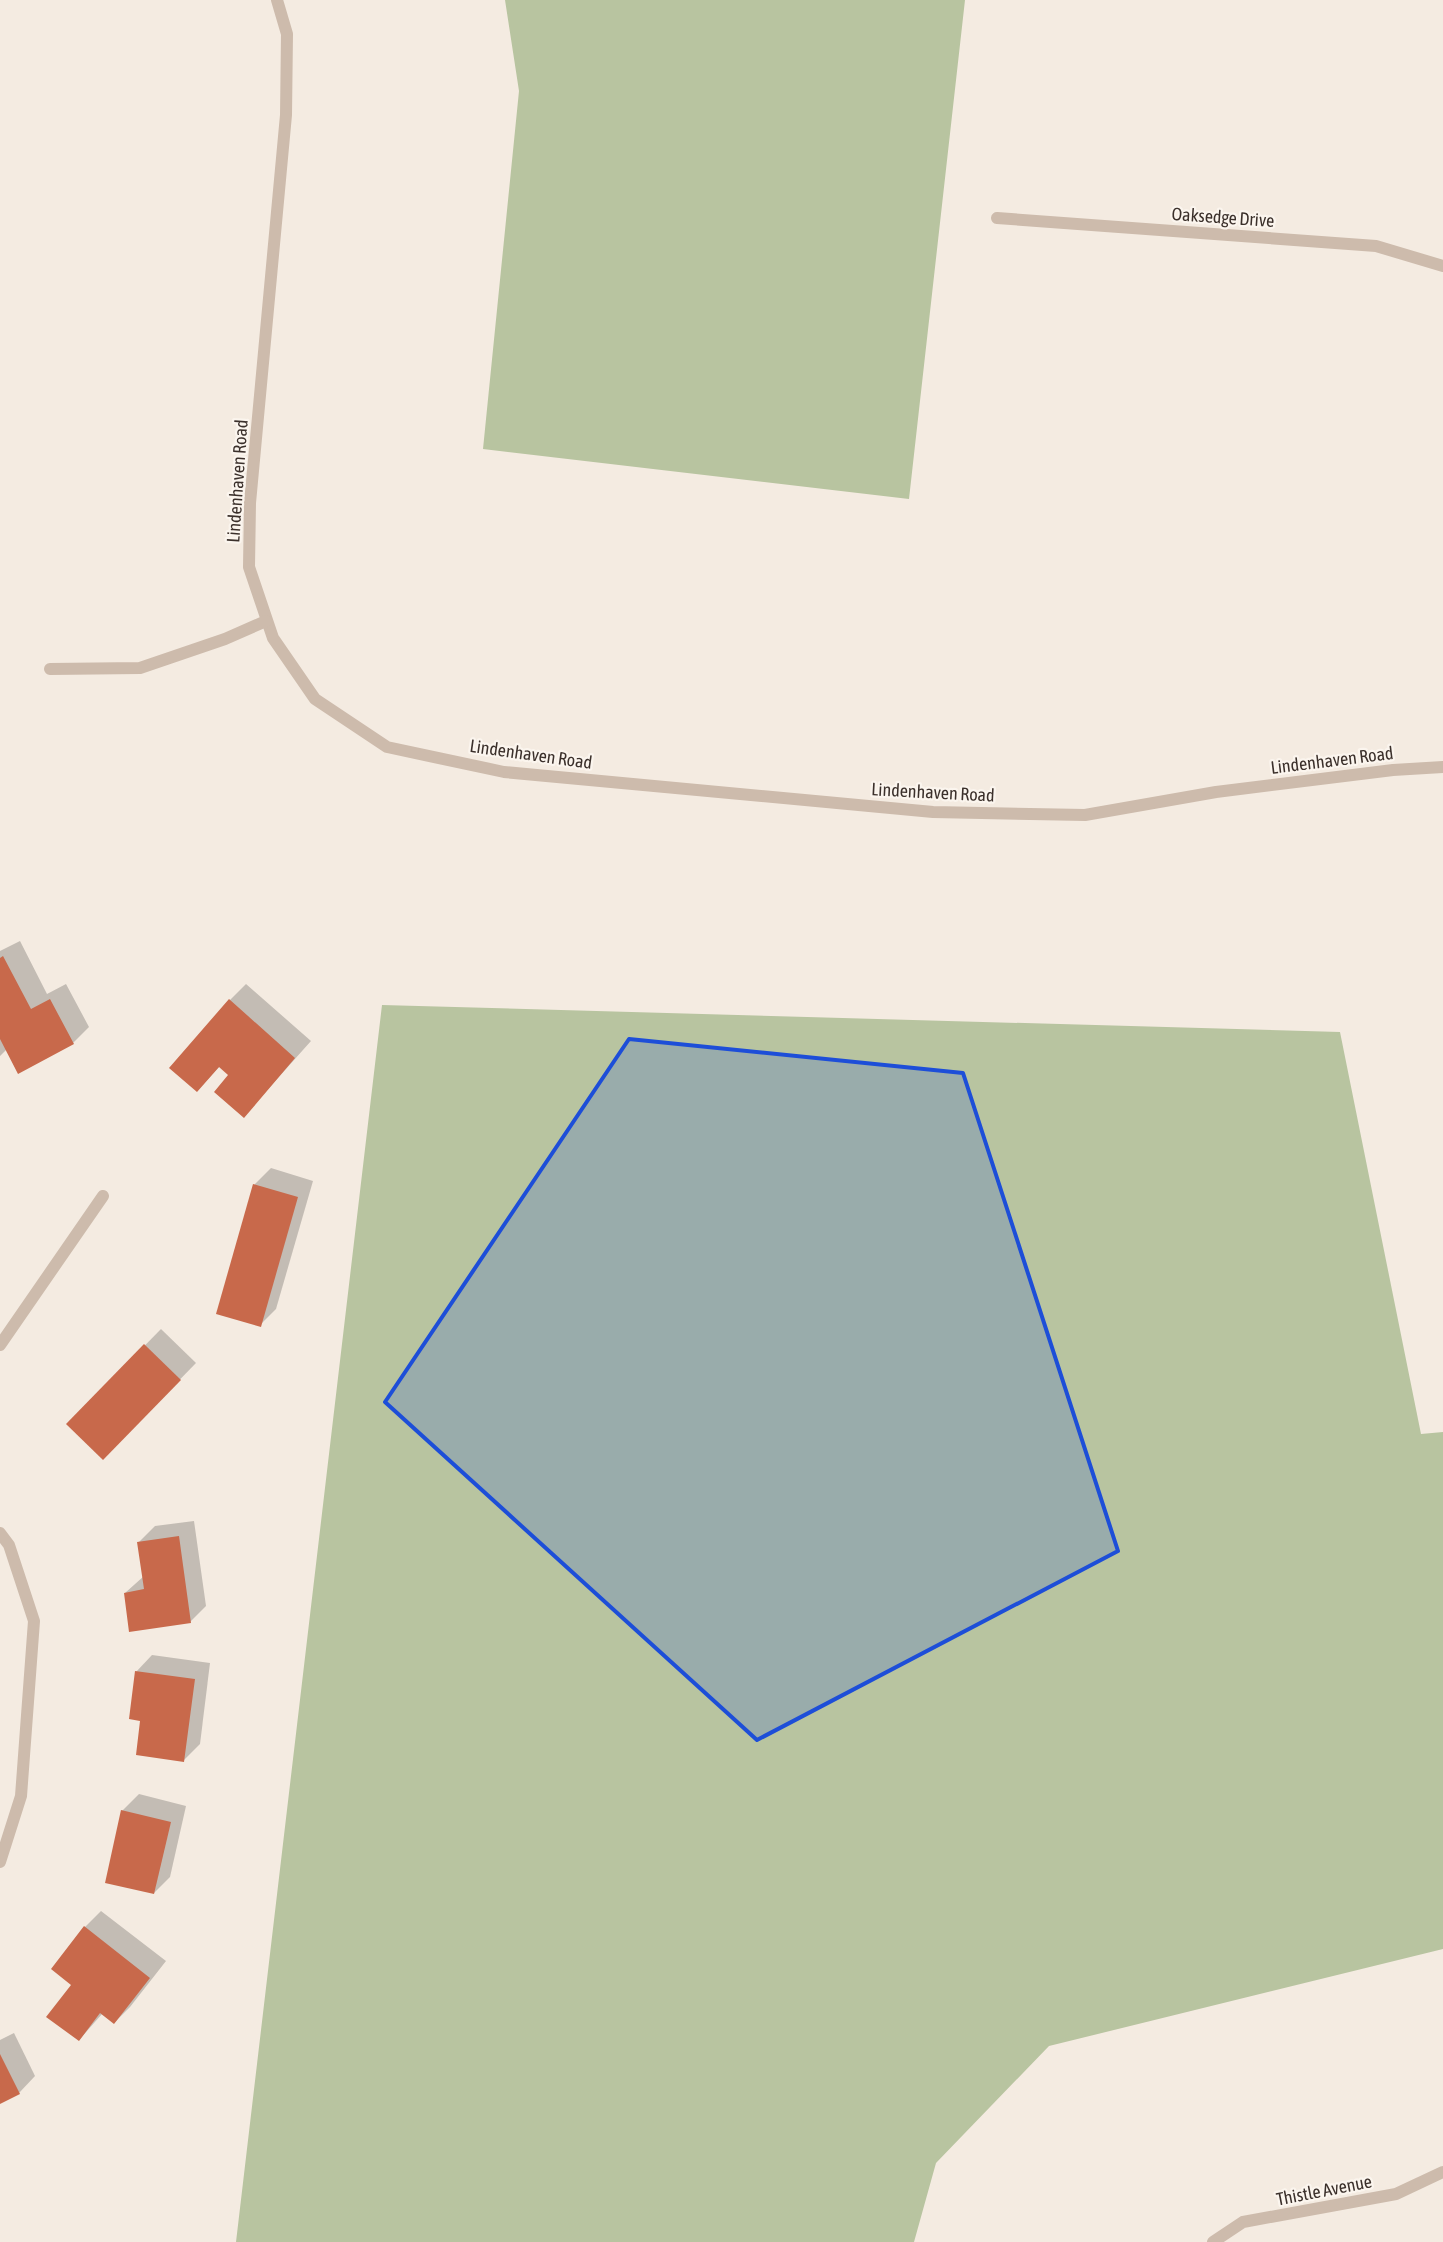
<svg xmlns="http://www.w3.org/2000/svg" width="1443" height="2242" viewBox="0 0 1443 2242" font-family="'Asap Condensed',sans-serif">
  <style>
    .green { fill: #b8c4a0 }
    .shadow { fill: #0003 }
    .building { fill: #c8694b }
    .lines { fill: none; stroke-linecap: round; stroke-linejoin: round }
    .street { stroke: #cdbbac; stroke-width: 12 }
    .marked { fill: #1d4ed8; fill-opacity: 0.2; stroke: #1d4ed8; stroke-width: 4; stroke-linejoin: round }
    .labels { text-anchor: middle; dominant-baseline: central; stroke-width: 4.5; stroke-linejoin: round; paint-order: stroke }
    .street-label { font-size: 18px; fill: #3b302b; stroke: #fbf5ee }
  </style>
  <rect width="100%" height="100%" fill="#f4ebe1"/>
  <g class="green">
    <path d="M505,0H965L909,499L483,449L519,91Z"/>
    <path d="M382,1005L1340,1032L1421,1434L1443,1432V1949L1049,2046L936,2163L914,2242H236Z"/>
  </g>
  <g class="shadow">
    <path d="M20,941L47,994L66,984L89,1027L73,1043L7,1049L0,1056V951Z"/>
    <path d="M246,984L311,1041L244,1116L230,1075L220,1066L197,1091L230,1000Z"/>
    <path d="M271,1168L313,1181L276,1309L260,1325L218,1313L255,1184Z"/>
    <path d="M161,1329L196,1363L119,1442L68,1424Z"/>
    <path d="M194,1521L206,1606L190,1622L125,1593L144,1576L139,1542L155,1526Z"/>
    <path d="M152,1655L210,1663L200,1744L184,1760L142,1719L136,1672Z"/>
    <path d="M139,1794L186,1806L170,1877L154,1893L122,1811Z"/>
    <path d="M101,1911L166,1961L130,2007L114,2023L102,2014L79,2040L73,1984L85,1927Z"/>
    <path d="M14,2033L35,2076L19,2093L0,2103V2040Z"/>
  </g>
  <g class="building">
    <path d="M3,956L31,1009L50,999L74,1044L18,1074L0,1039V958Z"/>
    <path d="M229,999L295,1058L244,1118L214,1092L228,1075L219,1067L197,1092L169,1068Z"/>
    <path d="M253,1184L298,1197L261,1327L216,1314Z"/>
    <path d="M144,1344L181,1380L103,1460L66,1424Z"/>
    <path d="M179,1536L191,1623L129,1632L124,1593L144,1589L137,1542Z"/>
    <path d="M135,1671L195,1679L184,1762L136,1755L140,1721L129,1719Z"/>
    <path d="M121,1810L171,1822L154,1894L105,1883Z"/>
    <path d="M84,1926L150,1978L114,2024L100,2013L79,2041L46,2017L71,1985L51,1969Z"/>
    <path d="M0,2054L20,2094L0,2104Z"/>
  </g>
  <g class="lines">
    <g class="street">
      <path d="M277,0L287,34L286,115L250,503L249,567L273,638L315,699L387,747L504,772L933,812L1085,815L1216,792L1393,770L1443,767"/>
      <path d="M997,218L1376,246L1443,266"/>
      <path d="M50,669L140,668L225,639L266,621"/>
      <path d="M0,1345L103,1196"/>
      <path d="M0,1533L9,1545L34,1621L21,1796L0,1862"/>
      <path d="M1213,2242L1243,2222L1396,2194L1443,2172"/>
    </g>
  </g>
  <path class="marked" d="M629,1039L963,1073L1118,1551L757,1740L385,1402Z"/>
  <g class="labels">
    <g class="street-label">
      <text transform="translate(1223 217) rotate(4)">Oaksedge Drive</text>
      <text transform="translate(237 481) rotate(-86)">Lindenhaven Road</text>
      <text transform="translate(531 754) rotate(8)">Lindenhaven Road</text>
      <text transform="translate(1332 760) rotate(-7)">Lindenhaven Road</text>
      <text transform="translate(933 792) rotate(3)">Lindenhaven Road</text>
      <text transform="translate(1324 2190) rotate(-11)">Thistle Avenue</text>
    </g>
  </g>
</svg>
